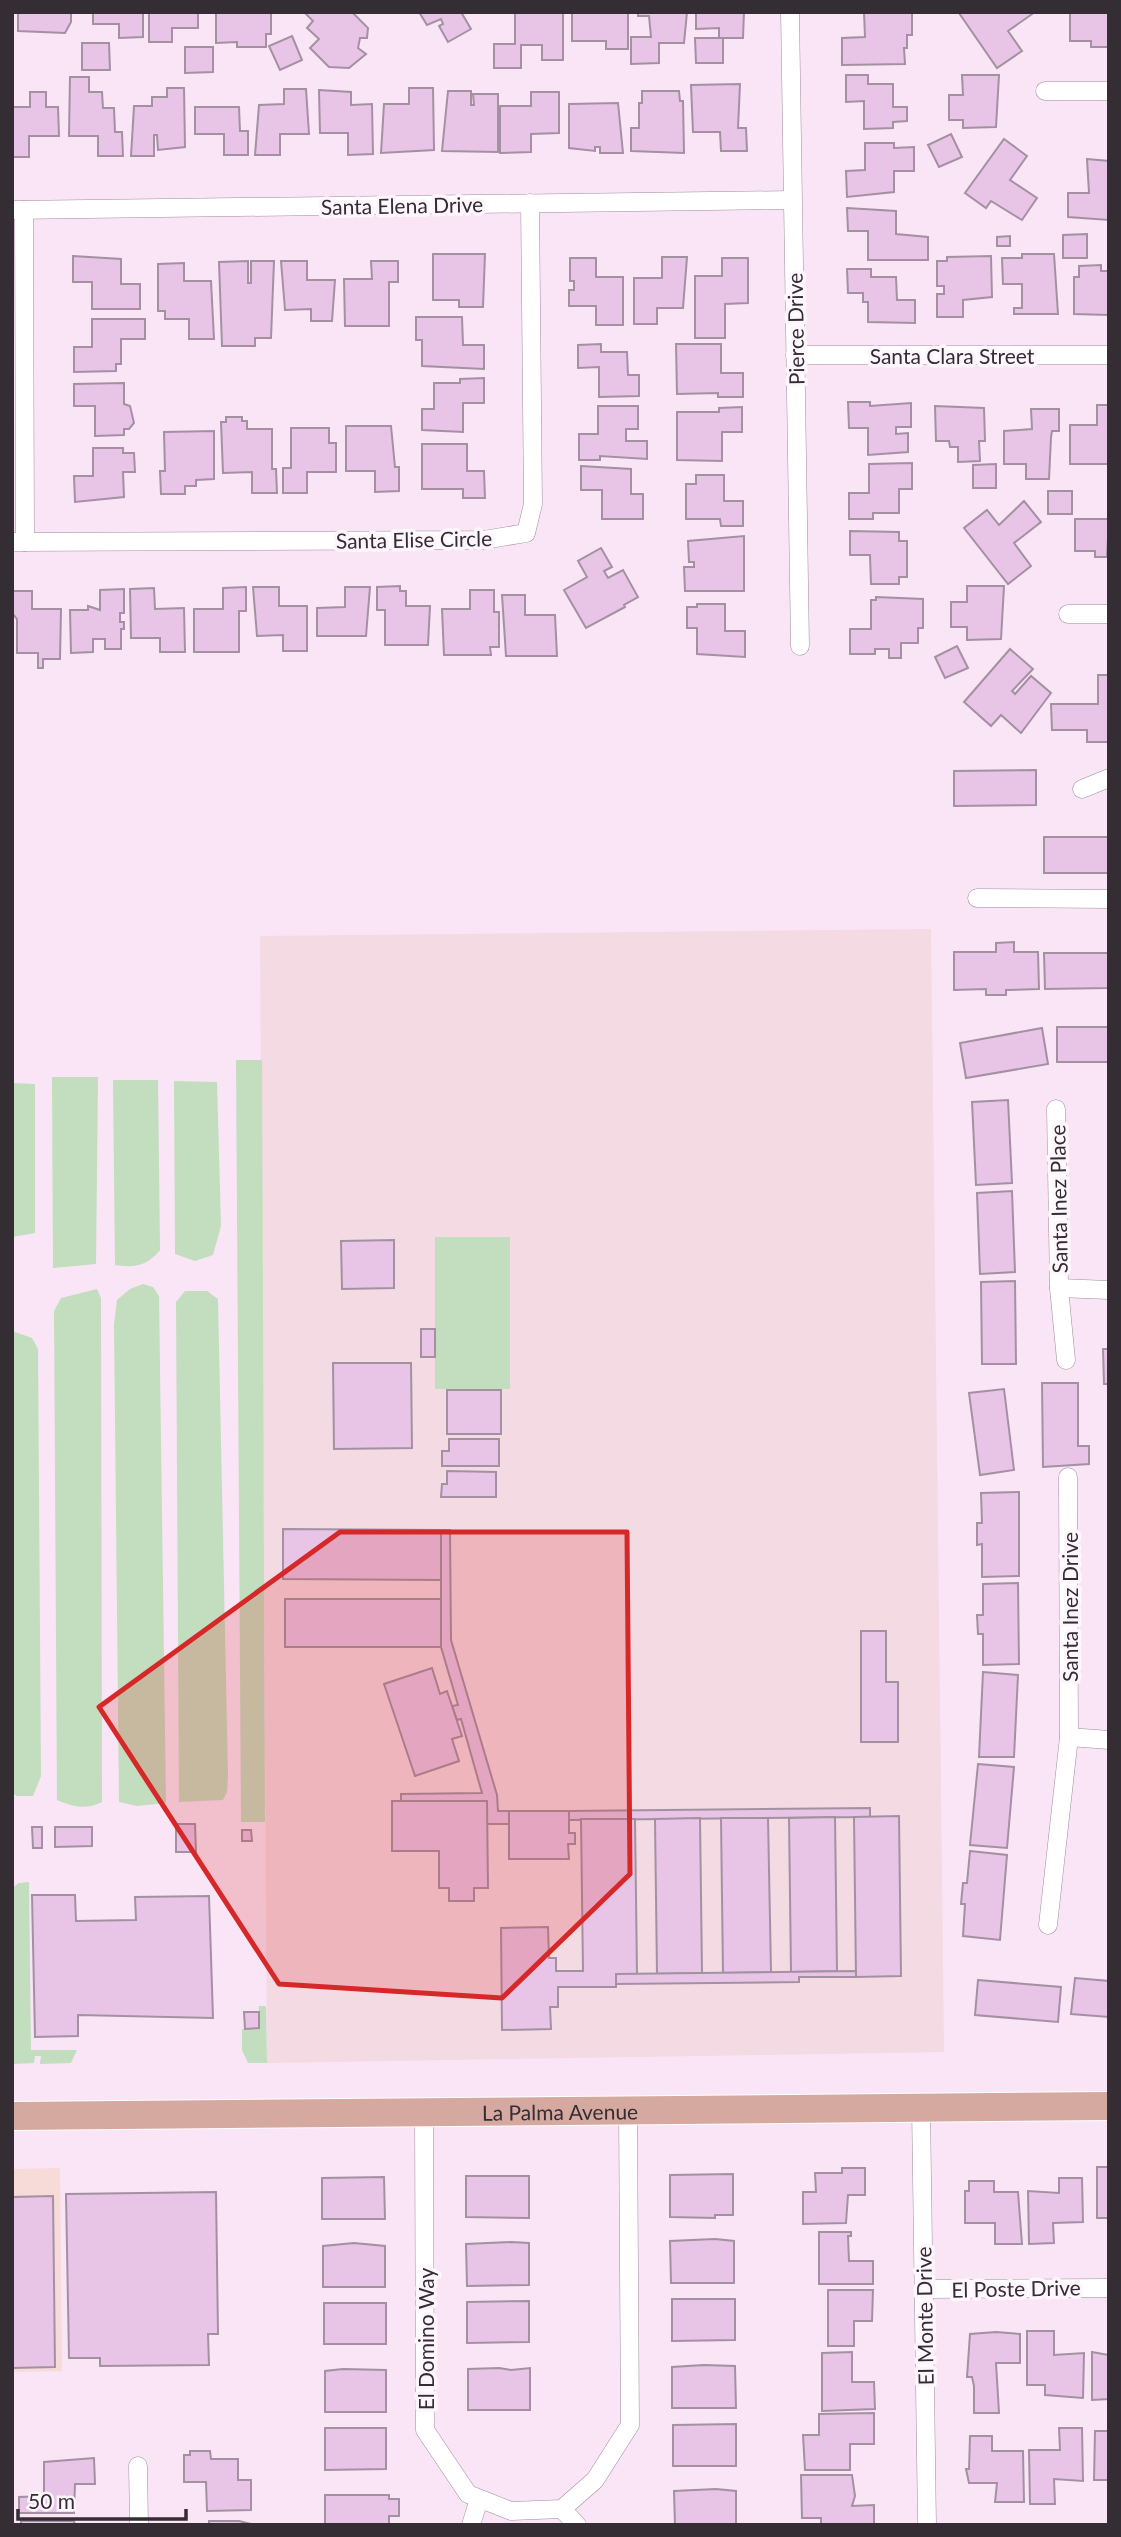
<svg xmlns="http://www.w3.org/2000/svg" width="1121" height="2537" viewBox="0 0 1121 2537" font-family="Lato,sans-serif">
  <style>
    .commercial { fill: #f6dbd8 }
    .education { fill: #f4dae2 }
    .green { fill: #c2debe }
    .building { fill: #e8c5e7; stroke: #a391a2; stroke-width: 2 }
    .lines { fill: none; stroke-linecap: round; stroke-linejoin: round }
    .street-casing { stroke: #9f8d9d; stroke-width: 19 }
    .primary-casing { stroke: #fff; stroke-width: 30 }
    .street { stroke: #fff; stroke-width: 18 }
    .primary { stroke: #d6a9a0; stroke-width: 28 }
    .marked { fill: #d62828; fill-opacity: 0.2; stroke: #d62828; stroke-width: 5; stroke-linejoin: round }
    .labels { text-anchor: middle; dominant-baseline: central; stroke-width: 7; stroke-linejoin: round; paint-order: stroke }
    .street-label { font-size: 21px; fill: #342d33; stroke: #fef6fd }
  </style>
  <rect width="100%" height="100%" fill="#f9e5f6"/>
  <path class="commercial" d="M60,2168L62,2371L12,2372V2169Z"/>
  <path class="education" d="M931,929L944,2052L267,2063L260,936Z"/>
  <g class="green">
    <path d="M236,1060H262L265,1822H241Z"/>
    <path d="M52,1077H98L96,1264L53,1268Z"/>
    <path d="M113,1080H158L160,1250C147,1266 135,1268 115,1265Z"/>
    <path d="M174,1081L217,1082L221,1226L213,1255L195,1261L175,1254Z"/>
    <path d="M12,1083L35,1084V1233L12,1237Z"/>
    <rect x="435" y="1237" width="75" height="152"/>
    <path d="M143,1284L153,1287L159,1296L166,1803L137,1806L119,1802L114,1324L117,1300L130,1289Z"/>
    <path d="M97,1289L101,1298L102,1792V1802C85,1810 74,1807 57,1800L54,1311L61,1298Z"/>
    <path d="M185,1291H207L218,1299L228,1776L227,1792L223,1800L179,1802L176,1302Z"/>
    <path d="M12,1331L32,1338L38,1349L41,1776L33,1796H17L12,1793Z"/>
    <path d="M29,1882L31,2050H77L71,2063L40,2064L41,2056H35L34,2063L12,2064V1888L19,1883Z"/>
    <path d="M259,2006H266L267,2063H248L242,2050V2029L258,2028Z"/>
  </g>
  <g class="building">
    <path d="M18,12H71V22L65,33L18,31Z"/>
    <path d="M93,12H143V37L119,38V24H93Z"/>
    <path d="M149,12H198V28H172V42H149Z"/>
    <path d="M216,12H271V34H266V47H237V42L216,43Z"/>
    <path d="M304,12H352L368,28L367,38H360L358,48L366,54L349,68L329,67L310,48L319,39L307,28L313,21Z"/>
    <path d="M419,12H461L471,29L448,42L439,26L443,24L441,19L427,25Z"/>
    <path d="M515,12H563V60H542V45H521V68H494V44H515Z"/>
    <path d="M572,12H628V49H606V41H572Z"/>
    <path d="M638,12H687L684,43H659V63L631,64V37H651L649,16H638Z"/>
    <path d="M744,12L743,38H719V28L696,29V13Z"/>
    <path d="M864,12H912V35H907V48H904L905,64L842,65V38L865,37Z"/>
    <path d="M1035,12L1008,31L1022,51L997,68L959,13Z"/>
    <path d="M1070,12H1109V47H1091V41H1070Z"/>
    <path d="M292,36L302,60L280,70L269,46Z"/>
    <path d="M695,38H723V63H696Z"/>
    <path d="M82,43H109L110,70H82Z"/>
    <path d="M185,47H213V72L185,73Z"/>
    <path d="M846,75H868V84H893V107H907V121L893,122V128L864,129V101L846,102Z"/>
    <path d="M962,75H999L996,127L963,128V120H949V95H963Z"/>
    <path d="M70,77H89V92H102L103,108H114L115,132H122L123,156H98V136H69Z"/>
    <path d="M740,84L738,128H746L747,151H721L720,132H693L691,85Z"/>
    <path d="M167,88H184L185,147L158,150L157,135H154V156H131L134,106H152V97H167Z"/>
    <path d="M409,88H433L434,150L381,153L384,104H409Z"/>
    <path d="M284,89H306L309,134H280V155H255L259,105L284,104Z"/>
    <path d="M319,90L351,92V105L372,104L373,154L348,155V133H320Z"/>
    <path d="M448,91H471V105H474L473,94H498V152L442,151Z"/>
    <path d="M642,91H679L680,101H683L684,153L631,151V128H639V103H642Z"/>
    <path d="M30,92H46V107H58L59,136H29V157H12V107H30Z"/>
    <path d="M531,92H559V133L531,134V152L500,153V106H531Z"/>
    <path d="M618,103L623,153H600V147H595V151L569,148V104Z"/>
    <path d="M195,107H239L240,131H248V155H224V134H195Z"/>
    <path d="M951,134L962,157L939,167L928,145Z"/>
    <path d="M1004,139L1027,156L1010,180L1037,198L1022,220L991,201L986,208L965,193Z"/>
    <path d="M865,143H894V148L914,147V171H894V192L847,197L846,171L865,170Z"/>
    <path d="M1087,159L1109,161V220L1068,217V193H1089Z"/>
    <path d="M847,208L896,211V234L928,237V260H868V231H848Z"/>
    <path d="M1087,234V258H1063V235Z"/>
    <path d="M1010,236V246H997V237Z"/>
    <path d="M433,254H485L483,307H459V300H433Z"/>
    <path d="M1022,254H1054L1058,314H1014V308H1022V284H1003L1002,258H1022Z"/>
    <path d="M73,256L121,259V284H140V309H92V282H73Z"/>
    <path d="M991,256L992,297L963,300V317H937V294H944V286H937V261H947V257Z"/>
    <path d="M662,257H687L683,308H657V324H634V278H662Z"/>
    <path d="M570,258H596V277H623V325H596V306H569V290H574V281H570Z"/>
    <path d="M722,258H748V303L725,304V338H695V276H722Z"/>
    <path d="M248,261V283H251V261H274L271,338H255V346H222L219,262Z"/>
    <path d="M281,261H307V280H335L332,321H311V309L285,310Z"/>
    <path d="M371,261H398V282H389V326H345L344,279H372Z"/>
    <path d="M184,263V281H211L214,339H189V319H165V311H158V264Z"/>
    <path d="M1101,265V271H1109V315L1074,314V277H1079V266Z"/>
    <path d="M847,269H871V277H896L897,300H915V323L868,322V302H863V293H848Z"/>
    <path d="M416,317H462L463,345H484V369L422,366V340H416Z"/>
    <path d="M92,319H145V339H121V364H116V371L74,372V347H92Z"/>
    <path d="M601,344V352H627L628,375H639V396L599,397V367L578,368V345Z"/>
    <path d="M676,344H721V373H743V397H718V393L677,394Z"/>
    <path d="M484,378V403H463V432L422,430V409H434V383H460V379Z"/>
    <path d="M124,383V404L130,406L134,423L129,429H124V435L95,436V406H74V384Z"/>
    <path d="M848,402H870V406L911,403V427H896V434L908,433V452L868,455V428H849Z"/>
    <path d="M1097,405H1109V464H1070V425H1097Z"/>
    <path d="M598,406H638V429H626V441H647V459L600,456V460H579V434H598Z"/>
    <path d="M935,406L984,408L985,441H979L980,461L958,462V447H950L949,441H936Z"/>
    <path d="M742,407V432H722V461L677,460V412H719V408Z"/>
    <path d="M1031,409H1059V431H1052L1051,437L1049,479H1026V464H1004V431L1032,429Z"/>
    <path d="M226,417H242V421H247V429H272V469H276L277,493H252V472L223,473L221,422H226Z"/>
    <path d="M346,426H391L395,467H399V491L375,492V471H346Z"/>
    <path d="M291,428H329V443H336V472H307V493H283V468H291Z"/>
    <path d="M214,431V479L196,480V486H185V494H161L160,471H165L164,432Z"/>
    <path d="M422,444H467V471H484L485,498H463V489H422Z"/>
    <path d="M93,448H123V453H134L135,472H123L124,497L75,502L74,476H93Z"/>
    <path d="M912,463V489H899V513H873V519H849V493H869V464Z"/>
    <path d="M996,464V488H973V465Z"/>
    <path d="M581,466L631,469V494H643V519H602V490H581Z"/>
    <path d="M696,475H724V501H743V526H721L720,519H686V484H696Z"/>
    <rect x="1048" y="491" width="24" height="23"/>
    <path d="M1024,501L1041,522L1014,543L1031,566L1008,584L964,528L987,510L999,525Z"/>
    <path d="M1075,519H1109L1107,557H1095V551H1075Z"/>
    <path d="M850,531L899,532V541H907V577H899V584H871L870,555H850Z"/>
    <path d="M744,536V591H685L684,567H694V562H689L688,541Z"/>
    <path d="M601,548L612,567L604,571L608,578L623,570L638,597L624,605L625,607L586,628L564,590L587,577L578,561Z"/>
    <path d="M400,586V591H406V606H430L428,645H385V610H377V587Z"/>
    <path d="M967,586H1004L1001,639L967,640V627H951V602H967Z"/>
    <path d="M246,587V611H239V652H194V609H223V588Z"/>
    <path d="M253,587H279V606H307V651H283V635L257,636Z"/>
    <path d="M345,587H370L366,636H317V608L345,607Z"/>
    <path d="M154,588L155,609L184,608L185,652H160V638H131L130,589Z"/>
    <path d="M124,589V613H120V622H124V629H121V649H105V639H93V652L71,653L70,610H88V606L100,610V590Z"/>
    <path d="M470,590H494V612H499V647H490L491,655H444L442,609H470Z"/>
    <path d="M12,591H32V609H61L60,659H43V668H38V653H17V619L12,613Z"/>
    <path d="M502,595H525V615H555L557,656H506Z"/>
    <path d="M876,597L923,599V628H918V643H901V658H889V649H875V654H850V629H871V600H876Z"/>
    <path d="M697,604H725V631H745V657L697,654V628H687V607H697Z"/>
    <path d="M957,646L968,668L945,678L935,657Z"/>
    <path d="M1010,649L1033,669L1012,691L1015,694L1031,676L1051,693L1021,733L1001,715L991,726L964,702Z"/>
    <path d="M1098,675H1109V742H1087V730H1052L1051,704H1098Z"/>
    <path d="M1036,770V805L954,806V771Z"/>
    <rect x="1044" y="837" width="65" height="36"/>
    <path d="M1014,942V952H1038L1039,989L1006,990V995H986V989L954,990V952H996V943Z"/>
    <path d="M1044,953H1109V988L1045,989Z"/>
    <rect x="1057" y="1027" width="52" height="35"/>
    <path d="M1042,1028L1048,1064L966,1078L960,1043Z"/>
    <path d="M1008,1100L1012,1183L976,1185L972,1102Z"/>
    <path d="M1012,1191L1015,1272L980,1274L977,1193Z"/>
    <path d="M394,1240V1288L342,1289L341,1241Z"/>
    <path d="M1015,1281L1016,1364H982L981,1282Z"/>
    <rect x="421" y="1329" width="14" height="28"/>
    <path d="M1103,1349H1109V1384H1104Z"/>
    <path d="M333,1363H411L412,1448L334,1449Z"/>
    <path d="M1042,1383H1078V1446H1089V1464L1043,1467Z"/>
    <path d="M1004,1389L1014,1470L980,1475L969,1393Z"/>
    <rect x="447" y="1390" width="54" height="44"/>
    <path d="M449,1439H499V1466H442V1451H449Z"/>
    <path d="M447,1471L496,1472V1497H441L442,1484H447Z"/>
    <path d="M1019,1492V1576L982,1577V1544L977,1545V1523H982L981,1493Z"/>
    <path d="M283,1529L441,1530V1580L283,1579Z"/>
    <path d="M441,1530H450L451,1640L497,1795L498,1811H509V1824H487V1801H401V1794L482,1793L461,1719L457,1720L452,1706L458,1705L441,1647Z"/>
    <path d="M1018,1583L1019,1664L983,1665V1634H978L977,1615H983V1584Z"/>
    <rect x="285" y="1599" width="156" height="48"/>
    <path d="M861,1631H886V1682H898V1742H861Z"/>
    <path d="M432,1668L440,1694L447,1691L462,1736L452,1739L459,1761L415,1776L384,1684Z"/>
    <path d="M983,1672L1018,1675L1014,1757H979Z"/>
    <path d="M978,1764L1014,1767L1007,1848L970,1845Z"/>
    <path d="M392,1801H487L488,1888H474V1901H449V1888H439V1851H392Z"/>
    <path d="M870,1808V1817L569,1820V1811Z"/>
    <path d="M509,1811H569V1833H575V1844H568L569,1859H509Z"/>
    <path d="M899,1816L901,1976L856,1977L854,1817Z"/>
    <path d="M835,1817L837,1971L791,1972L789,1818Z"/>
    <path d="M700,1818L702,1973L657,1974L655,1819Z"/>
    <path d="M721,1818H768L771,1972L723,1973Z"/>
    <path d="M581,1819H635L637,1974H616V1987H558V2007H550L551,2029L502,2030L501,1928L548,1927L549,1958H556V1971H583Z"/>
    <path d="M176,1824H195L196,1852H176Z"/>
    <path d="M32,1827H42V1848H33Z"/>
    <path d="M55,1827H92V1846L55,1847Z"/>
    <path d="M242,1830H251L252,1841H242Z"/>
    <path d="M970,1851L1007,1855L1000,1940L963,1936L965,1904H961L963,1883H967Z"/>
    <path d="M32,1895H75L76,1921L136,1920L135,1897L209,1896L213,2018L78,2015V2036L35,2037Z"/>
    <path d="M856,1971V1977H799V1982L616,1984V1974Z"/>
    <path d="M1075,1978L1109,1981V2017L1071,2014Z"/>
    <path d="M978,1980L1061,1987L1058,2022L975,2015Z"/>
    <path d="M244,2012H259V2028L245,2029Z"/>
    <rect x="1097" y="2167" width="12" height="51"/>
    <path d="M842,2168H865V2195H848L846,2223L803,2224V2192H816L815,2173H842Z"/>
    <path d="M733,2174V2215H715V2218L670,2217V2175Z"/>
    <path d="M466,2176H529V2218L466,2217Z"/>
    <path d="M384,2177L385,2219H322V2178Z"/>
    <path d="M1059,2178H1082L1083,2222L1053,2223L1054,2243L1029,2244L1028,2191L1059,2193Z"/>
    <path d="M969,2181H994V2192H1018L1022,2244H995V2223H965V2191H969Z"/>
    <path d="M216,2192L218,2334H208L209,2365L100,2366V2358H69L66,2194Z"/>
    <path d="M53,2196L55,2367L12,2368V2197Z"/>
    <path d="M819,2232H851V2236H848L849,2261H873V2284H819Z"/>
    <path d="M715,2239L734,2241V2283H671L670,2241Z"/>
    <path d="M511,2242L529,2243V2285L467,2286L466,2244Z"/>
    <path d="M354,2243L385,2246V2287H323V2246Z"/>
    <path d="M828,2290H873L872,2321H854V2346H828Z"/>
    <path d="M672,2299H735V2340L672,2341Z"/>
    <path d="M529,2301V2342L467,2343V2302Z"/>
    <rect x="324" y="2303" width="62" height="41"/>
    <path d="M1027,2331H1054V2355L1084,2353L1083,2398L1045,2395V2385H1027Z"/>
    <path d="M996,2332L1020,2334V2363H996L999,2413H974V2386L972,2377H967L970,2334Z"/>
    <path d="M852,2352V2382H874L875,2409L822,2411V2353Z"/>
    <path d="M1092,2352L1109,2355V2399L1092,2400Z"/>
    <path d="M704,2365L735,2366L736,2408H672V2367Z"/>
    <path d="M499,2368L511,2370L530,2368V2410H468V2369Z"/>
    <path d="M343,2369L386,2370V2412H325V2371Z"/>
    <path d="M874,2413V2444H850V2470H805L803,2435H819V2414Z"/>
    <path d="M736,2424V2466H673V2425Z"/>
    <path d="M325,2428H386V2469L325,2470Z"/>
    <path d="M1059,2428H1082L1083,2481L1054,2479L1055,2504H1030L1029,2450H1060Z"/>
    <path d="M1095,2431H1109V2480H1094Z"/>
    <path d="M970,2436H992V2451H1023L1024,2502H995L997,2483H969L966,2469H969Z"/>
    <path d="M190,2451H210L211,2459H238V2480H251V2510L207,2511L206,2482H184V2455H190Z"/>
    <path d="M94,2458L95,2484H75L74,2513H19V2497L44,2496V2462Z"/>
    <path d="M801,2475H852L855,2496L852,2506L874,2505V2525H821V2518H802Z"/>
    <path d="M716,2489L736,2491V2525H675L674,2491Z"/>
    <path d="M325,2495H389V2499H399V2516H389V2525H325Z"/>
    <path d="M21,2521H74L75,2525H21Z"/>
    <path d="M209,2521H239L255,2525H209Z"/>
  </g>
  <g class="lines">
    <defs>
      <g id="street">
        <path d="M790,12L800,646"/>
        <path d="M1045,91H1109"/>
        <path d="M12,210L792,200"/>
        <path d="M24,210L25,542"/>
        <path d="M795,355H1109"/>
        <path d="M12,542L484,540L526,533L533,504L530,203"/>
        <path d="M1068,614H1109"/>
        <path d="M1082,789L1109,778"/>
        <path d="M977,898L1109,899"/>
        <path d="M1056,1109L1059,1288L1066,1360"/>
        <path d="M1059,1288L1109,1290"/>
        <path d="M1069,1737L1109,1740"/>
        <path d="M1048,1925L1069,1737L1068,1477"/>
        <path d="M921,2107L927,2525"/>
        <path d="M424,2112L425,2430L468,2494L511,2511L562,2509L595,2480L630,2425L628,2110"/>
        <path d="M924,2289L1109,2288"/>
        <path d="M138,2466L139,2525"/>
        <path d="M562,2509L577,2525"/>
        <path d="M471,2525L479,2499"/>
      </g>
      <g id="primary">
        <path id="s1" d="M12,2116L1109,2106"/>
      </g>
    </defs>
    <use href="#street" class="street-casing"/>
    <use href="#primary" class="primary-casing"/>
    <use href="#street" class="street"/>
    <use href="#primary" class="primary"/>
  </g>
  <path class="marked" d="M340,1532H627L630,1874L502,1998L279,1984L99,1707Z"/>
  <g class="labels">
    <g class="street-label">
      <text transform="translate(402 205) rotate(-1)">Santa Elena Drive</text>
      <text transform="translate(795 329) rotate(-91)">Pierce Drive</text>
      <text x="952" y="355">Santa Clara Street</text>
      <text transform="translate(414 539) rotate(-1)">Santa Elise Circle</text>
      <text transform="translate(1058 1199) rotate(-91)">Santa Inez Place</text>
      <text transform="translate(1069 1607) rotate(-90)">Santa Inez Drive</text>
      <text stroke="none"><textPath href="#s1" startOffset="548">La Palma Avenue</textPath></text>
      <text transform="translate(1016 2288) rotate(-1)">El Poste Drive</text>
      <text transform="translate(924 2316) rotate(-91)">El Monte Drive</text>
      <text transform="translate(425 2339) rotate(-90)">El Domino Way</text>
    </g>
  </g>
  <rect width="1121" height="2537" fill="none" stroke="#342d33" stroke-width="28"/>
  <path d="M18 2509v10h168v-10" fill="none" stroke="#342d33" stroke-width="3.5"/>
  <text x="28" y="2509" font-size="21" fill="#342d33" stroke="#fef6fd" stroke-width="5" paint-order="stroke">50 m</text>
</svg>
